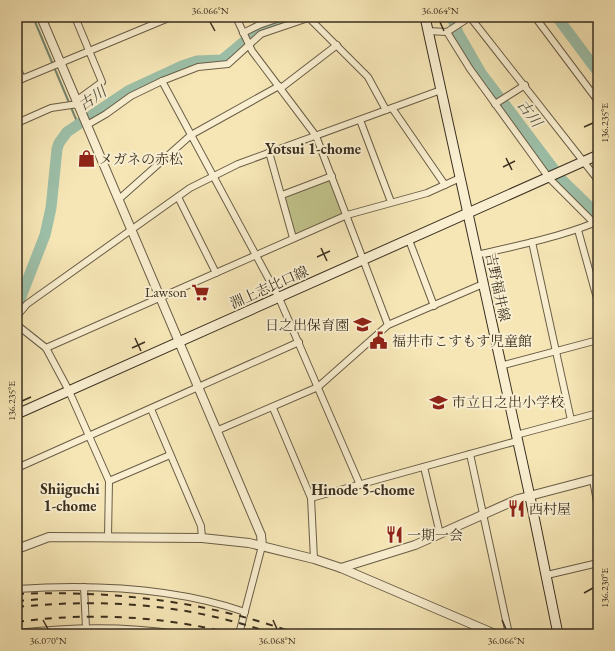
<svg xmlns="http://www.w3.org/2000/svg" width="615" height="651" viewBox="0 0 615 651" font-family="'EB Garamond','Noto Serif JP',serif">
  <style>
    .green { fill: #c1c38b; stroke: #7e7956 }
    .lines { fill: none; stroke-linecap: round; stroke-linejoin: round }
    .stream { stroke: #758672; stroke-width: 2 }
    .river { stroke: #9dc0a9; stroke-width: 11 }
    .minor-casing { stroke: #695d46; stroke-width: 8 }
    .tertiary-casing { stroke: #695d46; stroke-width: 10 }
    .secondary-casing { stroke: #3a2f20; stroke-width: 11 }
    .minor { stroke: #f9efd0; stroke-width: 6 }
    .tertiary { stroke: #f9efd0; stroke-width: 8 }
    .secondary { stroke: #f9efd0; stroke-width: 9 }
    .rail { stroke: #3a2f20; stroke-width: 2; stroke-dasharray: 7 7; stroke-linecap: butt }
    .ticks { fill: none; stroke: #3a2f20; stroke-width: 1.5 }
    .labels { text-anchor: middle; dominant-baseline: central; stroke-width: 4; stroke-linejoin: round; paint-order: stroke }
    .poi-label { font-size: 14px; fill: #3a2f20; stroke: #f9efd0; text-anchor: start }
    .street-label { font-size: 14px; fill: #3a2f20; stroke: #f9efd0 }
    .water-label { font-size: 15px; font-style: italic; fill: #535342; stroke: #f9efd0 }
    .neighbourhood-label { font-size: 15px; font-weight: bold; fill: #3a2f20; stroke: #f9efd0 }
    .neatline { fill: none; stroke: #3a2f20; stroke-width: 1.5 }
    .ticks-label { font-size: 10px; text-anchor: middle; fill: #3a2f20 }
  </style>
  <rect width="100%" height="100%" fill="#f6e6b6"/>
  <filter id="stains"><feTurbulence type="fractalNoise" baseFrequency=".005" numOctaves="4"/><feColorMatrix values="0 0 0 0 .2 0 0 0 0 .09 0 0 0 0 .02 0 0 0 .5 -.17"/></filter>
  <radialGradient id="worn" r=".72"><stop offset=".6" stop-color="#630" stop-opacity="0"/><stop offset="1" stop-color="#630" stop-opacity=".3"/></radialGradient>
  <path class="green" d="M332,176L347,215L293,238L282,195Z"/>
  <g class="lines">
    <path class="stream" d="M33,17L78,124"/>
    <g class="river">
      <path d="M452,17L458,33L481,73L562,180L598,215"/>
      <path d="M557,17L598,72"/>
      <path d="M17,307L45,235L51,208L57,149L59,143L67,132L128,91L182,66L197,61L222,60L257,31L298,17"/>
    </g>
    <defs>
      <g id="minor">
        <path d="M75,17L102,82L76,101"/>
        <path d="M236,17L252,51L316,136L388,325"/>
        <path d="M470,17L598,180"/>
        <path d="M535,17L598,101"/>
        <path d="M595,17L598,24"/>
        <path d="M309,18L368,77L386,110"/>
        <path d="M428,31L447,32L470,17"/>
        <path d="M447,32L470,69L549,178L598,227"/>
        <path d="M243,33L259,25L282,17"/>
        <path d="M17,67L22,79"/>
        <path d="M17,81L171,17"/>
        <path d="M162,81L279,298L360,485"/>
        <path d="M281,88L337,45"/>
        <path d="M495,104L525,85"/>
        <path d="M392,108L445,185"/>
        <path d="M360,120L391,202"/>
        <path d="M17,123L51,108L78,104"/>
        <path d="M87,125L106,114L131,96L162,81L198,67L228,64L261,34L311,17"/>
        <path d="M269,152L293,238"/>
        <path d="M282,195L332,176"/>
        <path d="M178,197L216,273"/>
        <path d="M118,200L191,135L279,86"/>
        <path d="M578,230L598,302"/>
        <path d="M409,240L434,306"/>
        <path d="M532,242L571,420"/>
        <path d="M476,255C516,246 556,238 594,223"/>
        <path d="M17,316L27,304L190,188L238,164L441,90"/>
        <path d="M17,325L46,348L69,391L109,481L108,537"/>
        <path d="M46,348L347,215L427,193L460,178"/>
        <path d="M500,366L598,340"/>
        <path d="M273,408L311,498L314,559"/>
        <path d="M151,409L201,526L202,538"/>
        <path d="M216,431L318,387L388,325L483,284"/>
        <path d="M516,435L598,413"/>
        <path d="M470,454L509,634"/>
        <path d="M424,467L440,534"/>
        <path d="M17,468L299,342"/>
        <path d="M593,480L598,507"/>
        <path d="M109,481L170,455"/>
        <path d="M311,498L517,441"/>
        <path d="M547,575L598,563"/>
        <path d="M84,587L86,628"/>
        <path d="M17,589C93,584 172,587 245,612"/>
        <path d="M17,633C70,627 124,626 177,634"/>
        <path d="M239,634L262,546"/>
      </g>
      <g id="tertiary">
        <path d="M41,17L261,535L262,546"/>
        <path d="M17,549L49,537L202,538L249,543L314,559L341,568L495,634"/>
        <path d="M341,568L415,545L518,499L598,478"/>
      </g>
      <g id="secondary">
        <path d="M425,17L530,497L558,634"/>
        <path d="M17,414L598,155"/>
      </g>
    </defs>
    <use href="#minor" class="minor-casing"/>
    <use href="#tertiary" class="tertiary-casing"/>
    <use href="#secondary" class="secondary-casing"/>
    <use href="#minor" class="minor"/>
    <use href="#tertiary" class="tertiary"/>
    <use href="#secondary" class="secondary"/>
    <g class="rail">
      <path d="M17,594C111,590 208,601 297,634"/>
      <path d="M17,601L42,599"/>
      <path d="M17,607C107,598 188,604 274,634"/>
      <path d="M17,622C90,612 163,616 234,634"/>
    </g>
  </g>
  <path class="ticks" d="M210,22L215,31M440,22L444,31M584,127L593,123M506,158L512,170M503,167L515,161M321,248L327,261M317,257L330,251M135,338L141,351M132,348L145,342M22,401L31,397M584,593L593,588M43,620L48,629M273,620L277,629M502,620L506,629"/>
  <defs>
    <symbol id="shop-bare" viewBox="-9 -9 18 18"><path d="M-5-2.5h2.3a2.7 3.5 0 0 1 5.4 0H5L5.5 6h-11ZM-1.5-2.5h3a1.5 2.3 0 0 0-3 0Z" fill="#8f2418" stroke="#f9efd0" stroke-width="2.5" paint-order="stroke"/></symbol>
    <symbol id="supermarket-bare" viewBox="-9 -9 18 18"><path d="M-6-5.5h2.5l.6 2H6L4.5 2H-2.5L-4.4-4H-6ZM-1.5 3.2a1.3 1.3 0 1 0 .1 0ZM3 3.2a1.3 1.3 0 1 0 .1 0Z" fill="#8f2418" stroke="#f9efd0" stroke-width="2.5" paint-order="stroke"/></symbol>
    <symbol id="school-bare" viewBox="-9 -9 18 18"><path d="M0-5L7-2L0 1L-7-2ZM-4 1L0 2.5L4 1V4Q0 6-4 4Z" fill="#8f2418" stroke="#f9efd0" stroke-width="2.5" paint-order="stroke"/></symbol>
    <symbol id="civic-bare" viewBox="-9 -9 18 18"><path d="M-.6-6.5H3V-4.5H.6V-3L4-1V1h2V6H-6V1h2V-1L-.6-3ZM-1.2 2.5V6h2.4V2.5Z" fill="#8f2418" stroke="#f9efd0" stroke-width="2.5" paint-order="stroke"/></symbol>
    <symbol id="restaurant-bare" viewBox="-9 -9 18 18"><path d="M-5-6h1v4h1v-4h1v4h1v-4h1v5L-1.5 .5V6h-2V.5L-5-1ZM5-6V6H3V1.5H1.5Q1.5-4 5-6Z" fill="#8f2418" stroke="#f9efd0" stroke-width="2.5" paint-order="stroke"/></symbol>
  </defs>
  <g fill-rule="evenodd">
    <use href="#shop-bare" x="74" y="146" width="25" height="25"/>
    <use href="#supermarket-bare" x="188" y="280" width="25" height="25"/>
    <use href="#school-bare" x="350" y="312" width="25" height="25"/>
    <use href="#civic-bare" x="366" y="328" width="25" height="25"/>
    <use href="#school-bare" x="426" y="390" width="25" height="25"/>
    <use href="#restaurant-bare" x="504" y="496" width="25" height="25"/>
    <use href="#restaurant-bare" x="382" y="522" width="25" height="25"/>
  </g>
  <g class="labels">
    <g class="poi-label">
      <text x="99" y="159">メガネの赤松</text>
      <text x="187" y="292" text-anchor="end">Lawson</text>
      <text x="349" y="325" text-anchor="end">日之出保育園</text>
      <text x="392" y="341">福井市こすもす児童館</text>
      <text x="452" y="402">市立日之出小学校</text>
      <text x="529" y="509">西村屋</text>
      <text x="407" y="535">一期一会</text>
    </g>
    <g class="street-label">
      <text transform="translate(269 287) rotate(-24)">淵上志比口線</text>
      <text transform="translate(498 287) rotate(78)">吉野福井線</text>
    </g>
    <g class="water-label">
      <text transform="translate(92 98) rotate(-34)">古川</text>
      <text transform="translate(530 113) rotate(53)">古川</text>
    </g>
    <g class="neighbourhood-label">
      <text x="313" y="148">Yotsui 1-chome</text>
      <text x="70" y="488">Shiiguchi<tspan x="70" dy="17">1-chome</tspan></text>
      <text x="363" y="489">Hinode 5-chome</text>
    </g>
  </g>
  <rect width="615" height="651" fill="none" stroke="#f6e6b6" stroke-width="44"/>
  <rect x="22" y="22" width="571" height="607" class="neatline"/>
  <g class="ticks-label">
    <text x="210" y="14">36.066°N</text>
    <text x="440" y="14">36.064°N</text>
    <text transform="translate(604 123) rotate(-90)" y="4">136.235°E</text>
    <text transform="translate(11 401) rotate(-90)" y="4">136.235°E</text>
    <text transform="translate(604 588) rotate(-90)" y="4">136.230°E</text>
    <text x="48" y="644">36.070°N</text>
    <text x="277" y="644">36.068°N</text>
    <text x="506" y="644">36.066°N</text>
  </g>
  <rect width="100%" height="100%" filter="url(#stains)"/>
  <rect width="100%" height="100%" fill="url(#worn)"/>
</svg>
